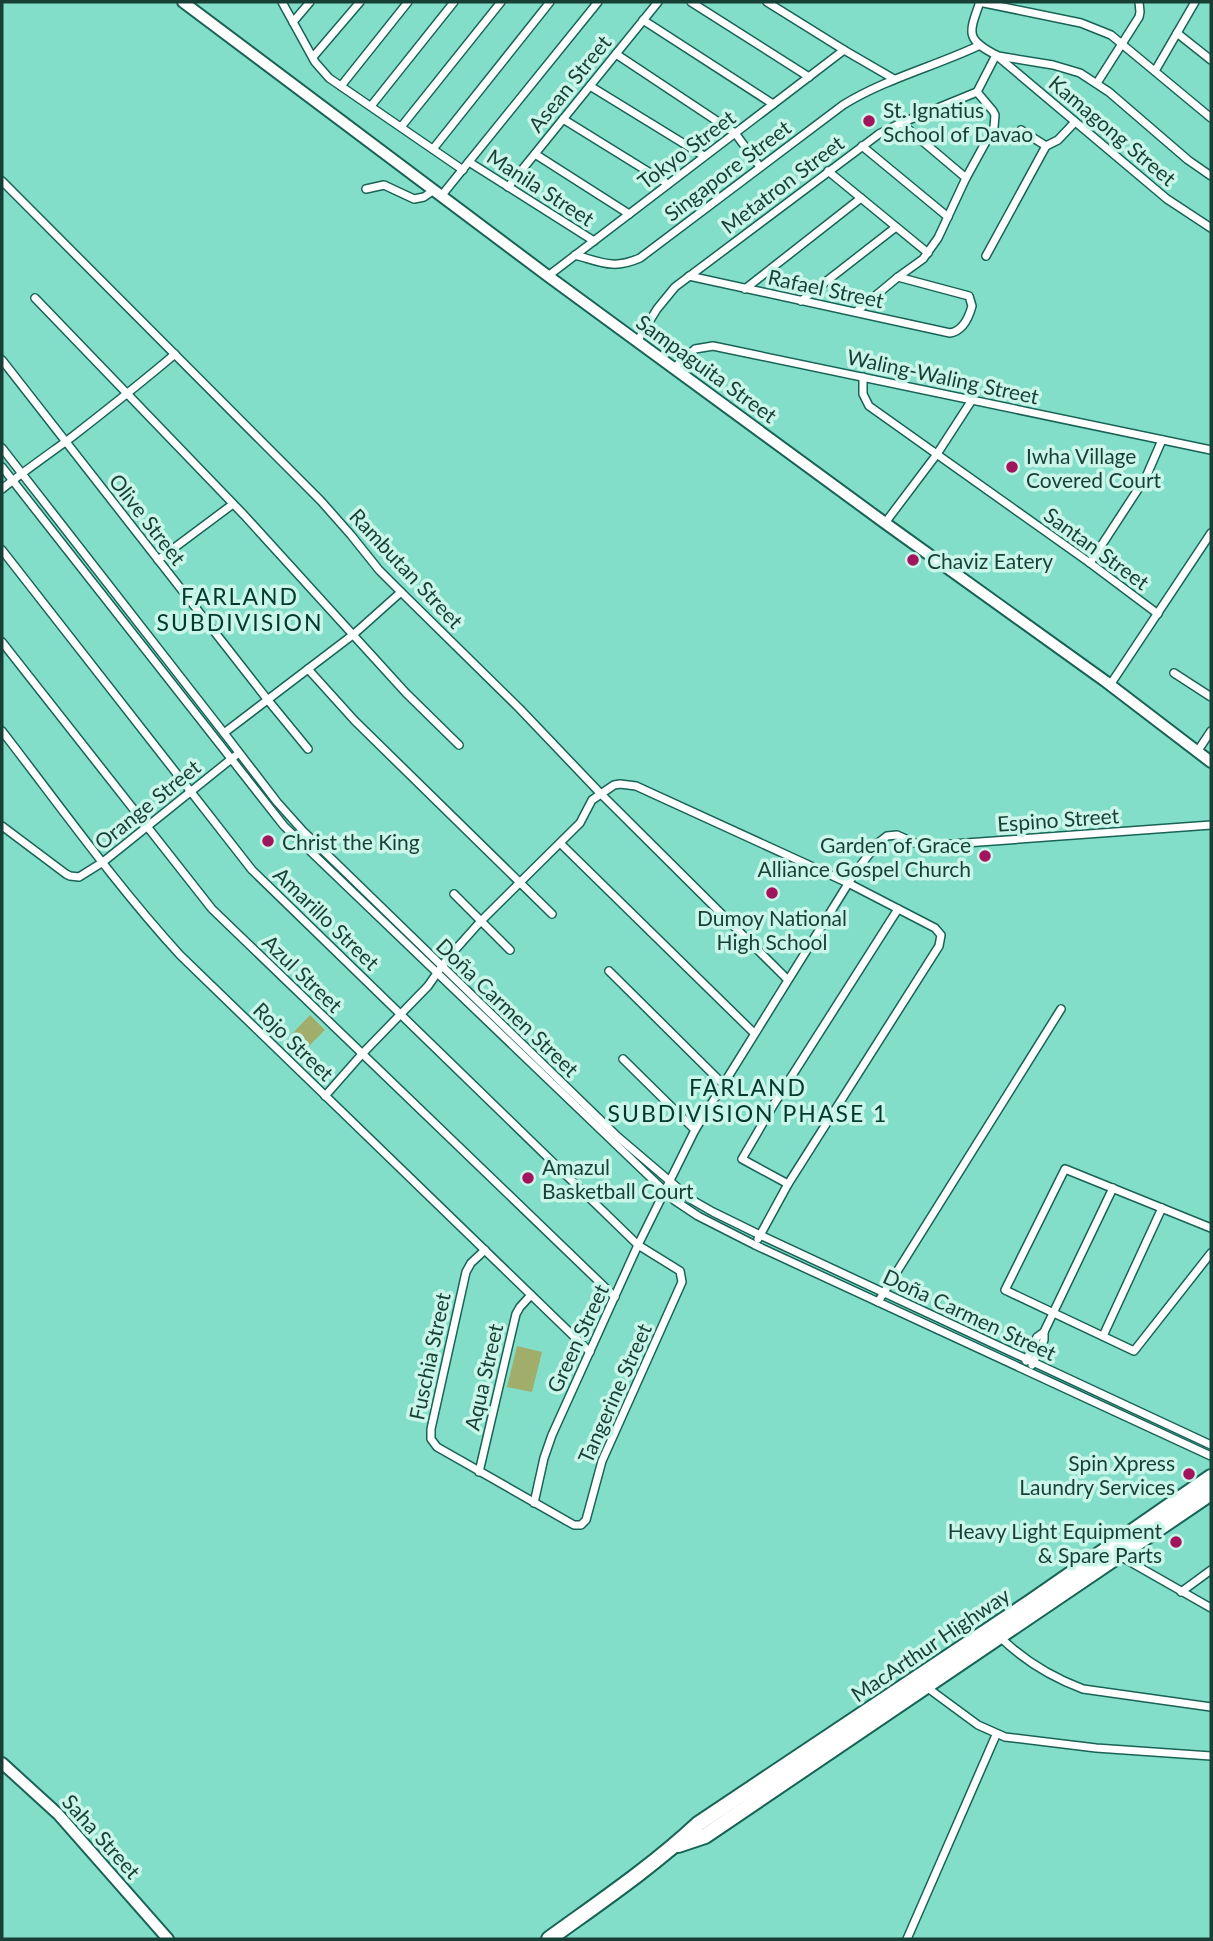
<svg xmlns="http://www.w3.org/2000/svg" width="1213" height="1941" viewBox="0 0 1213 1941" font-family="Lato,sans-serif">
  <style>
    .green { fill: #a1ad6a }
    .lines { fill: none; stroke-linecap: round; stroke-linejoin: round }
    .street-casing { stroke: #186355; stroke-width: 10 }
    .secondary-casing { stroke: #186355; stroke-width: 14 }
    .highway-casing { stroke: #186355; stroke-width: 18 }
    .street { stroke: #fff; stroke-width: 7 }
    .secondary { stroke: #fff; stroke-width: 10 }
    .highway { stroke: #fff; stroke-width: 14 }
    .poi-dot { fill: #a2155d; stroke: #caf5e9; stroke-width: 2.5 }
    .labels { text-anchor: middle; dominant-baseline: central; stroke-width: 7; stroke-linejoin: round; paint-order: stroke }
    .street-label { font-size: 21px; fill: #183f36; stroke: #caf5e9 }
    .poi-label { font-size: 21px; fill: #183f36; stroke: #caf5e9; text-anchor: start }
    .neighbourhood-label { font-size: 23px; letter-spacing: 2px; fill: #01392f; stroke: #caf5e9 }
  </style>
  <rect width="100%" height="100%" fill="#82dec8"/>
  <g class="green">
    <path d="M310,1015L325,1030L305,1050L290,1036Z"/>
    <path d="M517,1346L542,1352L532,1392L507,1387Z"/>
  </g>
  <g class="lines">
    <defs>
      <g id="street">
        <path d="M282,2L315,62L329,78L463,170"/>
        <path d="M691,2L809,77"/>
        <path d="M767,2L844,50L894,79"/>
        <path d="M979,2L1081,23L1111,35L1211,118"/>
        <path d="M980,2C969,33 965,39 996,55L1167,199L1211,228"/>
        <path d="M643,20L773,104"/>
        <path d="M293,22L310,2"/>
        <path d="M1177,33L1211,60"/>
        <path d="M616,54L735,133L760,167"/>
        <path d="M998,56L1053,65L1080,73L1109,92L1188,160L1211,176"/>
        <path d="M313,57L360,2"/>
        <path d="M1155,71L1195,2"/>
        <path d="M1097,83L1139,17L1140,12L1139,2"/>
        <path d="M341,86L408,2"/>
        <path d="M590,86L704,156"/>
        <path d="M371,106L454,2"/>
        <path d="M563,119L668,184"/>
        <path d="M901,123L966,178"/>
        <path d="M401,127L501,2"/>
        <path d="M1021,130L1046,146"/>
        <path d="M862,146L948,217"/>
        <path d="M433,149L550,2"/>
        <path d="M535,154L629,214"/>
        <path d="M469,162L594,241"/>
        <path d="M828,171L928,253"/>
        <path d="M2,181L321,501L351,535L379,570L401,592L519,708L601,794L787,979"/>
        <path d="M508,187L658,2"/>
        <path d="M366,189L384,185L414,199L424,197L434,190"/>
        <path d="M442,195L598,2"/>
        <path d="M575,255C601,262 613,270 640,258L843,105C885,79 933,67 978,46"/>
        <path d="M986,256L1046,146L1058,140L1075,122"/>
        <path d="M548,276L844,50"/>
        <path d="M689,276L950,333C963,331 969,317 972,306L969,296L898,277"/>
        <path d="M745,289L861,198"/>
        <path d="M35,298L244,515L406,693L459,745"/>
        <path d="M801,301L896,227"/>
        <path d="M856,312L898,277L923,259L938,238L966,178L994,127L995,115L993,111L977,92"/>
        <path d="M638,340L657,309L675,287L879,134L901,123L977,92L996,55"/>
        <path d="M2,360L267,699L308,749"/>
        <path d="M675,367L695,349L713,346L1211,450"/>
        <path d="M863,377V394L869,406L1090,563L1158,614"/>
        <path d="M2,448L224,733L277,802L303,831L618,1137L692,1200L713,1212L760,1235L1211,1445"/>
        <path d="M2,467L284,826L674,1200L698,1216L755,1245L1211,1456"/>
        <path d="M2,489C23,472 46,456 68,440C104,412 140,384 175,354"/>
        <path d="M885,523L937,454L972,400"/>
        <path d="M2,550L252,870L638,1245L680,1271L682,1282L602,1461L586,1520L581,1525H574L437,1447L431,1439V1429L466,1272L471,1263L485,1250"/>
        <path d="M158,560L233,504"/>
        <path d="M1090,563L1146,477L1162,440"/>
        <path d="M2,642L212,909L615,1297"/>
        <path d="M308,669L355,721L552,914"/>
        <path d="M1174,673L1211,697"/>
        <path d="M1110,685L1211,533"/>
        <path d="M2,731C60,806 116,885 180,955L590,1352"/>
        <path d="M224,733L354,634L401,592"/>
        <path d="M1197,752L1211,731"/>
        <path d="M2,826L66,874L70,876L79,877L103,862L235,756"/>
        <path d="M561,844L754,1033"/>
        <path d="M454,894L510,950"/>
        <path d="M609,971L723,1084"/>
        <path d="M623,1059L695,1130"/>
        <path d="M325,1096L362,1054L428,986L447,959L480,922L580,823L592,800L614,785L620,784L636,786L848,883L935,928L941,935L939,946L788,1184L758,1239"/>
        <path d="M788,1184L742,1159L774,1104L898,909"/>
        <path d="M1211,1228L1065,1169L1005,1290L1134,1351L1211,1253"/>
        <path d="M878,1302L1061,1009"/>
        <path d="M1103,1336L1162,1208"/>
        <path d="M1026,1361L1037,1337L1044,1332"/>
        <path d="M1032,1365L1044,1340V1332L1113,1188"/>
        <path d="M479,1472L516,1314L520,1307L531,1295"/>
        <path d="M534,1503L544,1458L552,1435L638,1245L695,1130L856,871L878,843L887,836L897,835L915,843L938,845L1211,825"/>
        <path d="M1118,1555L1211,1608"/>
        <path d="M1181,1592L1211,1570"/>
        <path d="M999,1636C1023,1660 1051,1677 1083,1689L1211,1707"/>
        <path d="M925,1686L978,1725L1005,1737L1096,1748L1211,1756"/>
        <path d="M907,1939L996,1735"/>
      </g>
      <g id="secondary">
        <path d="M183,2L548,276L885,523L1105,681L1211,762"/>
        <path d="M2,1763L58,1814L168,1939"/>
      </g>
      <g id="highway">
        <path d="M678,1845L705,1836L1211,1493"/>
        <path d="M549,1939C600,1902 652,1867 698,1824L1029,1603L1211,1477"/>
      </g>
    </defs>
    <use href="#street" class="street-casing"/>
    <use href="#secondary" class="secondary-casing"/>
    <use href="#highway" class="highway-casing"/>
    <use href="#street" class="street"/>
    <use href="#secondary" class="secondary"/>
    <use href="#highway" class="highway"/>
  </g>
  <g class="poi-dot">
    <circle cx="869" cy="121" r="7"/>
    <circle cx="1012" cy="467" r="7"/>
    <circle cx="913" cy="560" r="7"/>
    <circle cx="268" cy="841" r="7"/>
    <circle cx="985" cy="856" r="7"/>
    <circle cx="772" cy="893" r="7"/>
    <circle cx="528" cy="1178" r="7"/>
    <circle cx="1189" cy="1474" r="7"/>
    <circle cx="1176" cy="1542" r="7"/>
  </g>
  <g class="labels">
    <g class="street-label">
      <text transform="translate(569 83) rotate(-51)">Asean Street</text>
      <text transform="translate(1113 130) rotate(40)">Kamagong Street</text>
      <text transform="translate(686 149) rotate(-37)">Tokyo Street</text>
      <text transform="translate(727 170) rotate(-37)">Singapore Street</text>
      <text transform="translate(782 184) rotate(-37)">Metatron Street</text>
      <text transform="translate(541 187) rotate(33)">Manila Street</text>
      <text transform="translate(826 288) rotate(12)">Rafael Street</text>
      <text transform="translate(707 368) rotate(36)">Sampaguita Street</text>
      <text transform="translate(943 376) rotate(12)">Waling-Waling Street</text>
      <text transform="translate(148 519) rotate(52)">Olive Street</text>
      <text transform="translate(1097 548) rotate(36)">Santan Street</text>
      <text transform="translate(407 568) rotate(47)">Rambutan Street</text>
      <text transform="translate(147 804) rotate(-39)">Orange Street</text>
      <text transform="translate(1058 819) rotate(-4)">Espino Street</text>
      <text transform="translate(327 918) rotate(44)">Amarillo Street</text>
      <text transform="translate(303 973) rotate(44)">Azul Street</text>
      <text transform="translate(508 1007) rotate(44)">Doña Carmen Street</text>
      <text transform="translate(294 1041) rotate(44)">Rojo Street</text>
      <text transform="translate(970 1314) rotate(25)">Doña Carmen Street</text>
      <text transform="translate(577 1338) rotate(-65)">Green Street</text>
      <text transform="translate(429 1356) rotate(-78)">Fuschia Street</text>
      <text transform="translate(483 1377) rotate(-77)">Aqua Street</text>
      <text transform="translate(614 1393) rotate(-66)">Tangerine Street</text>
      <text transform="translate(930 1644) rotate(-34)">MacArthur Highway</text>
      <text transform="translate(102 1836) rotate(48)">Saha Street</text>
    </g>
    <g class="poi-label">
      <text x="883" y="109">St. Ignatius<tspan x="883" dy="24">School of Davao</tspan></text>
      <text x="1026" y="455">Iwha Village<tspan x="1026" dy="24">Covered Court</tspan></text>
      <text x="927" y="560">Chaviz Eatery</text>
      <text x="282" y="841">Christ the King</text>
      <text x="971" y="844" text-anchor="end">Garden of Grace<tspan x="971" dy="24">Alliance Gospel Church</tspan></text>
      <text x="772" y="917" text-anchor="middle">Dumoy National<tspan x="772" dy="24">High School</tspan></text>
      <text x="542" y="1166">Amazul<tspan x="542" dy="24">Basketball Court</tspan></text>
      <text x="1175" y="1462" text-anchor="end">Spin Xpress<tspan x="1175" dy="24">Laundry Services</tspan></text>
      <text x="1162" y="1530" text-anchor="end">Heavy Light Equipment<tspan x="1162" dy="24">&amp; Spare Parts</tspan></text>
    </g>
    <g class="neighbourhood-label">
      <text x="240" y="596">FARLAND<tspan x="240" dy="26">SUBDIVISION</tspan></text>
      <text x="748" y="1087">FARLAND<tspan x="748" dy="26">SUBDIVISION PHASE 1</tspan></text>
    </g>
  </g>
  <rect width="1213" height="1941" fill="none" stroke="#183f36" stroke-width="7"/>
</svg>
